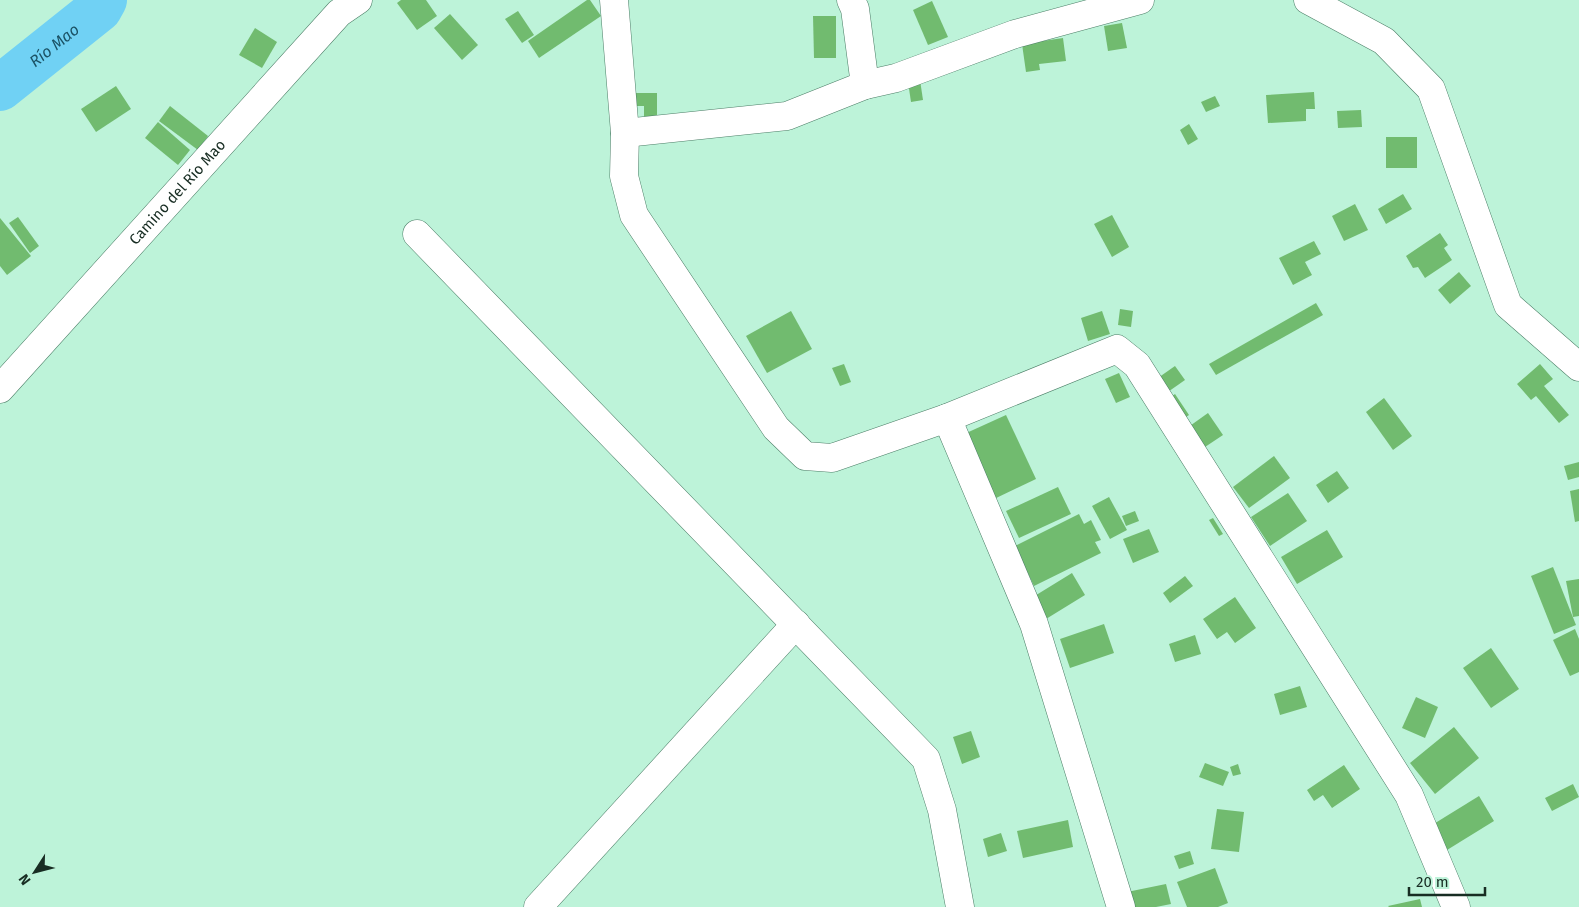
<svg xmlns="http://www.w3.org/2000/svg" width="1579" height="907" viewBox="0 0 1579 907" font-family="'Fira Sans',sans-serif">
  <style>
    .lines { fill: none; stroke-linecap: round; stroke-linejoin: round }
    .river { stroke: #70d1f4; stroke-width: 46 }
    .building { fill: #71bb6f }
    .minor-casing { stroke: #4c7e67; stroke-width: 29 }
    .minor { stroke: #fff; stroke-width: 28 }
    .labels { text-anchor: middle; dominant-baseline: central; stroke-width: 4; stroke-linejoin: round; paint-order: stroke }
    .street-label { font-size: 15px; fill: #182d23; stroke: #bdf3d9 }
    .water-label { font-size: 16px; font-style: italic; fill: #1b5265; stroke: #bdf3d9 }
  </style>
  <rect width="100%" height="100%" fill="#bdf3d9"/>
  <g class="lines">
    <path class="river" id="s1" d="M0,88L99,9L104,0"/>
  </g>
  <g class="building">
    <path d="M401,0H426L437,16L417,30L397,3Z"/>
    <path d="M587,0H590L601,16L539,58L528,41Z"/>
    <path d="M932,1L948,37L928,45L913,10Z"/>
    <path d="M518,11L534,35L522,43L505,19Z"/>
    <path d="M450,14L478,45L462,60L434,28Z"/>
    <path d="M813,16H836V58H814Z"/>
    <path d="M1122,23L1127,48L1108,51L1104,26Z"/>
    <path d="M255,28L277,42L262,68L239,55Z"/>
    <path d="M1063,38L1066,61L1039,64L1040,70L1026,72L1022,44Z"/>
    <path d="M920,80L923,100L911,102L908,82Z"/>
    <path d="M116,86L131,109L96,132L81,109Z"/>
    <path d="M1314,92L1315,109H1306V121L1268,123L1266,95Z"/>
    <path d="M635,93H657V118H644V106H635Z"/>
    <path d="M1215,96L1220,106L1206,112L1201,102Z"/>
    <path d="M170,106L208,136L198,150L159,121Z"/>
    <path d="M1361,110L1362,127L1338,128L1337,111Z"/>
    <path d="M158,122L190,150L178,165L145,138Z"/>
    <path d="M1189,124L1198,139L1188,145L1180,130Z"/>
    <rect x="1386" y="137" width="31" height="31"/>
    <path d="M1403,194L1412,209L1386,224L1378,209Z"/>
    <path d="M1355,204L1368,230L1344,241L1332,216Z"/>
    <path d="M1112,215L1129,247L1112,257L1094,224Z"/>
    <path d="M18,217L39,246L30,253L9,223Z"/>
    <path d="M0,218L31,256L7,275L0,266Z"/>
    <path d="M1440,233L1448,245L1444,248L1452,260L1425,278L1418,267L1413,268L1406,256Z"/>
    <path d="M1314,241L1321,254L1305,262L1312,275L1293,285L1279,258Z"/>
    <path d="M1459,272L1471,286L1450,304L1438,290Z"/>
    <path d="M1316,303L1323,315L1216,375L1209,364Z"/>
    <path d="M1120,309L1133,311L1131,327L1118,325Z"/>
    <path d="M791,311L812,349L767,373L746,336Z"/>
    <path d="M1102,311L1110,334L1088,341L1081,318Z"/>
    <path d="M844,364L851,382L840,386L832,368Z"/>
    <path d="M1540,364L1553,379L1544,386L1569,415L1559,423L1536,396L1531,400L1517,384Z"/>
    <path d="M1175,366L1185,380L1165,394L1155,380Z"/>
    <path d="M1119,373L1130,397L1116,403L1105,379Z"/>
    <path d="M1175,394L1189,415L1179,422L1166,401Z"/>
    <path d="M1384,398L1412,436L1393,450L1366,412Z"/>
    <path d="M1208,413L1223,435L1202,449L1187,428Z"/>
    <path d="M1006,415L1036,479L992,500L962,435Z"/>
    <path d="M1274,456L1290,478L1249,508L1233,487Z"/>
    <path d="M1579,462V477L1568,480L1564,466Z"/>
    <path d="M1337,471L1349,488L1328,503L1316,485Z"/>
    <path d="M1058,487L1071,514L1019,538L1006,511Z"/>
    <path d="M1579,489V521L1575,522L1570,491Z"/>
    <path d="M1288,493L1307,521L1270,546L1251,517Z"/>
    <path d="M1109,497L1127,530L1110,539L1092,506Z"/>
    <path d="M1135,511L1139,521L1126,526L1122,516Z"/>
    <path d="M1079,514L1084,524L1091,520L1101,540L1095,542L1101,553L1034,586L1015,546Z"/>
    <path d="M1213,518L1223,534L1219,536L1209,520Z"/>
    <path d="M1149,529L1159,552L1133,563L1123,539Z"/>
    <path d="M1327,530L1343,557L1297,584L1281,557Z"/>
    <path d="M1553,567L1576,625L1554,634L1531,576Z"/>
    <path d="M1072,573L1085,595L1046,619L1033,597Z"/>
    <path d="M1185,576L1193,586L1170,603L1163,593Z"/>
    <path d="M1579,579V616L1573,617L1566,581Z"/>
    <path d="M1235,597L1256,628L1235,643L1227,632L1217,639L1203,619Z"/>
    <path d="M1104,624L1114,653L1070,668L1060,639Z"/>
    <path d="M1575,629L1579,639V672L1570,676L1553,640Z"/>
    <path d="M1195,635L1201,654L1175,662L1169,644Z"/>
    <path d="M1491,648L1519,689L1491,708L1463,668Z"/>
    <path d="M1300,686L1307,707L1280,715L1274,694Z"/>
    <path d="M1416,697L1438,707L1425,738L1402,728Z"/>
    <path d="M1454,727L1479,758L1435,794L1410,763Z"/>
    <path d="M971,731L980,757L962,764L953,737Z"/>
    <path d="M1205,763L1229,772L1223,786L1199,777Z"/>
    <path d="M1238,764L1241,774L1233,776L1230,767Z"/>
    <path d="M1344,765L1360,789L1332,808L1323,795L1314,801L1307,790Z"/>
    <path d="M1573,784L1579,797L1552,811L1545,798Z"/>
    <path d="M1479,796L1494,821L1447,850L1432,825Z"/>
    <path d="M1217,809L1244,812L1239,852L1211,849Z"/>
    <path d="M1068,820L1073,847L1023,858L1017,831Z"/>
    <path d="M1001,833L1007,851L988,857L983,839Z"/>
    <path d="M1190,851L1194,864L1179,869L1174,856Z"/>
    <path d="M1215,868L1228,903L1218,907H1187L1177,882Z"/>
    <path d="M1166,884L1171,904L1156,907H1130L1127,892Z"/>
    <path d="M1420,899L1422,907H1389L1388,906Z"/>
  </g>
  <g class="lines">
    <defs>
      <g id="minor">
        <path d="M614,0L625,133L624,176L634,215L776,428L805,456L832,458L947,418L1117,349L1137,365L1409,795L1456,907"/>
        <path d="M851,0L855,9L865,85"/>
        <path d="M1308,0L1384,41L1431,89L1508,305L1579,367"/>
        <path d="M625,133L787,116L865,85L896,78L1015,34L1140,0"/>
        <path d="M417,234L926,759L942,810L960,907"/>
        <path id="s2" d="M0,389L339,13L358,0"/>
        <path d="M947,418L1034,624L1121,907"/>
        <path d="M538,907L796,624"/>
      </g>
    </defs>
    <use href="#minor" class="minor-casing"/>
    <use href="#minor" class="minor"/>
  </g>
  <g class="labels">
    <g class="street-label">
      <text stroke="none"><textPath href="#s2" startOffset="265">Camino del Río Mao</textPath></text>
    </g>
    <g class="water-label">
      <text stroke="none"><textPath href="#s1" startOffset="69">Río Mao</textPath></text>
    </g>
  </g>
  <g transform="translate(35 872) rotate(234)" stroke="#bdf3d9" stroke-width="4" paint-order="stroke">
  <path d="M0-4L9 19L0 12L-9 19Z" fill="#182d23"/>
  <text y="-8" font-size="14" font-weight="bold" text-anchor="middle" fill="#182d23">N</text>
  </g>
  <path d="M1409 887v8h76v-8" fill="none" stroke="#182d23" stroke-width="2.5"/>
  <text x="1416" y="887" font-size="15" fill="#182d23" stroke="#bdf3d9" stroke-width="4" paint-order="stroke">20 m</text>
</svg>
